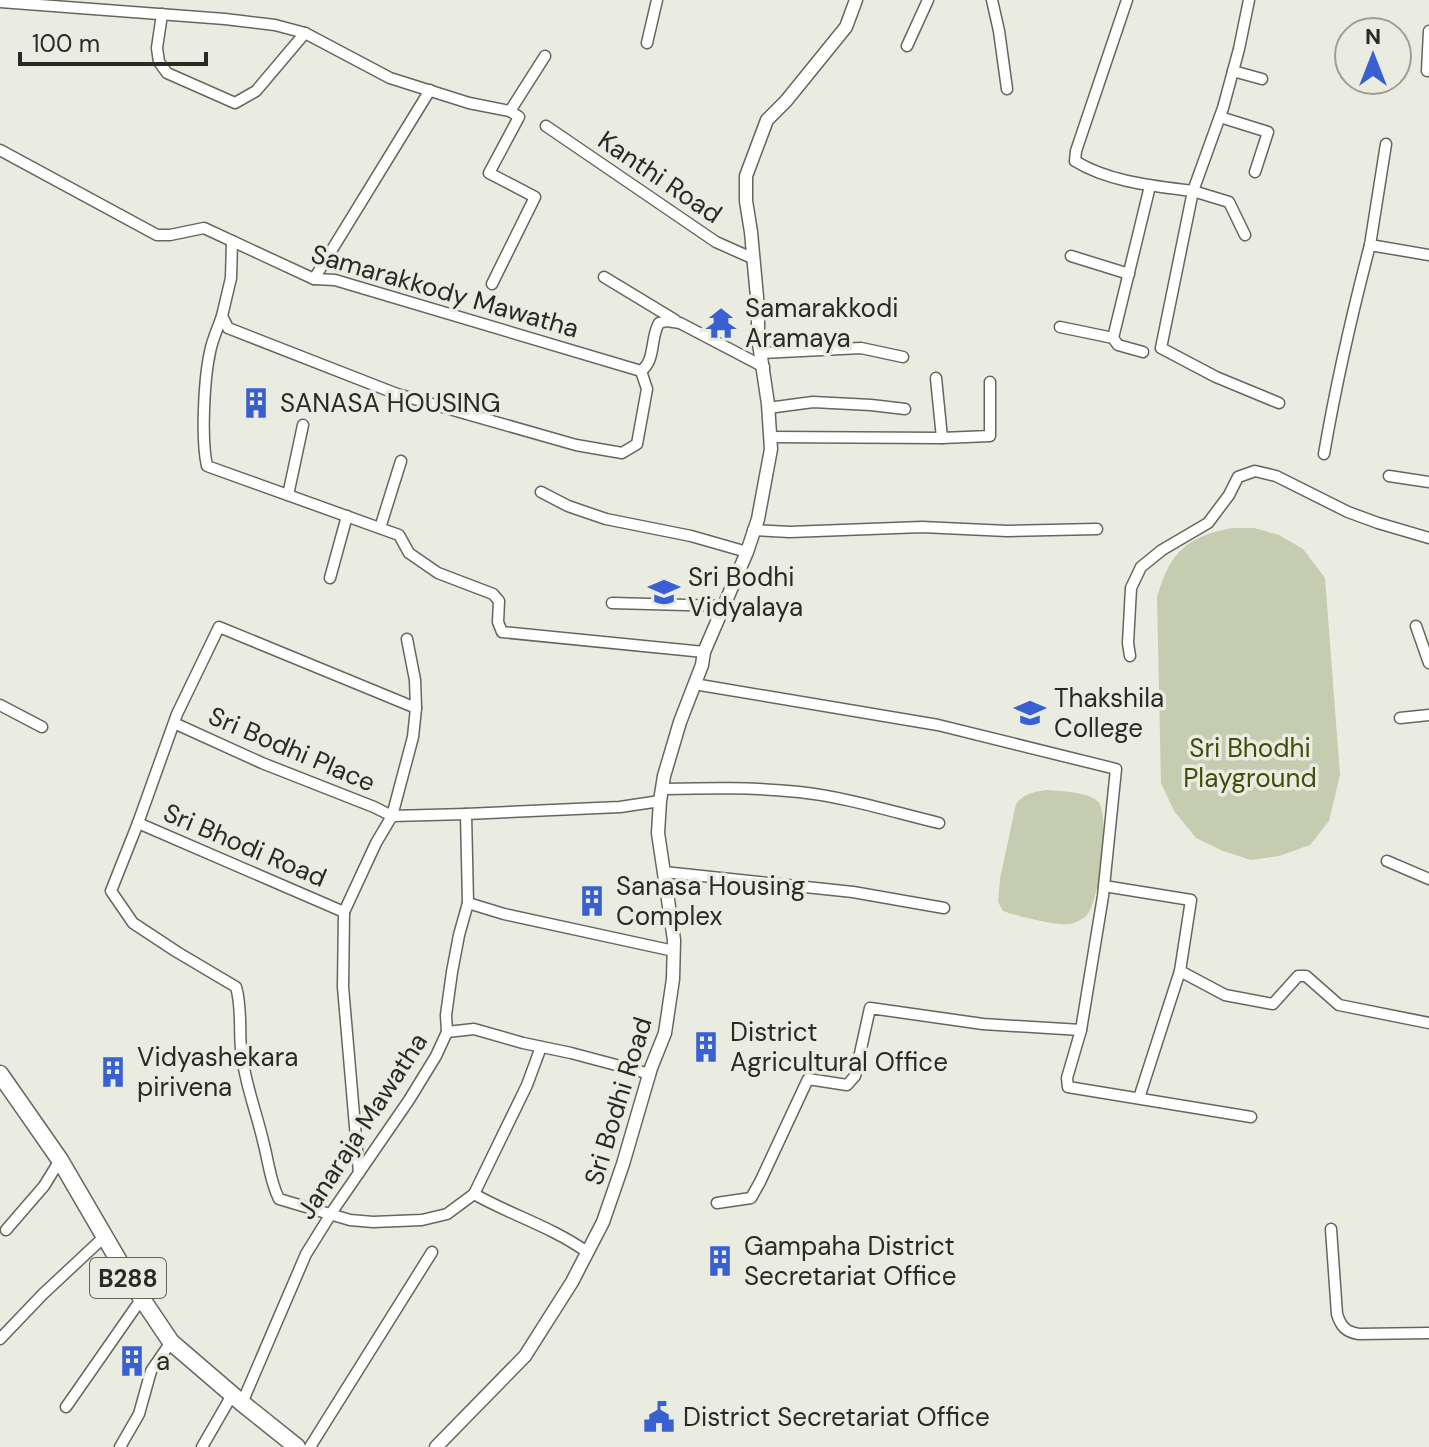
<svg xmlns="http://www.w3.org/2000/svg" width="1429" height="1447" viewBox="0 0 1429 1447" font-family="'DM Sans',sans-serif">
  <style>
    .green { fill: #c6ccaf }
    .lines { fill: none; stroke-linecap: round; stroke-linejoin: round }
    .minor-casing { stroke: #65675e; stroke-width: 13 }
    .tertiary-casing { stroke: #65675e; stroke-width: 15 }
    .primary-casing { stroke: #65675e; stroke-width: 19 }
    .minor { stroke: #fff; stroke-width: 10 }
    .tertiary { stroke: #fff; stroke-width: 12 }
    .primary { stroke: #fff; stroke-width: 16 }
    .labels { text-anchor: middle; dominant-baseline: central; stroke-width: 7; stroke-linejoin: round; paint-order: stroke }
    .shield { fill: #eaece1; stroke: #63645e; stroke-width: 2 }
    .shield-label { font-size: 24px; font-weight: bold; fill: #292a26 }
    .street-label { font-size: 26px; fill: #292a26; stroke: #eaece1 }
    .poi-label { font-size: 26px; fill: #292a26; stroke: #eaece1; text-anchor: start }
    .park-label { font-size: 26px; fill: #454c09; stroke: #eaece1 }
  </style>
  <rect width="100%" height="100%" fill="#eaece1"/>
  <g class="green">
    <path d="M1232,528H1254L1279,535L1303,549L1325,578L1340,775L1329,821L1310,845L1279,856L1251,860L1223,851L1196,838L1174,811L1161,783L1157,597C1170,552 1186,537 1232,528Z"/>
    <path d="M1047,790C1061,791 1091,792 1099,803C1110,817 1099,905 1086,916C1083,919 1073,924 1069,924C1056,926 1017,916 1003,911L998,902L1000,879L1016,804C1025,793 1033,792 1047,790Z"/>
  </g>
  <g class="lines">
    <defs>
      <g id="minor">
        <path d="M992,0L999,31L1007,89"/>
        <path d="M1127,0L1076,151L1075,161C1109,182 1154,186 1193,191L1161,348L1216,377L1279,403"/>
        <path d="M0,2L225,19L275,25L305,33L390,78L469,103L510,111L545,56"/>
        <path d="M162,14L157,48L159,62L167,73L235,103L256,91L305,33"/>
        <path d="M647,43L657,0"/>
        <path d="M907,46L928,0"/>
        <path d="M1233,71L1262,79"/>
        <path d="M1427,71L1429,31"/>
        <path d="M1220,117L1268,132L1255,172"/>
        <path d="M546,126L716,242L752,258"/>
        <path d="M1386,144L1370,245L1429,255"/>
        <path d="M0,150L157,235H170L204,228L314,279L335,280L641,371C656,360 650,338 659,323L667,321L680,323L764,367"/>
        <path d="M1245,235L1229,202L1193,191L1223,108L1239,49L1249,0"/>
        <path d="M232,241L231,278L222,316L228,328L397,394L576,445L622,453L637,444L647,389L641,371"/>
        <path d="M1071,256L1129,274"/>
        <path d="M604,277L675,320"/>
        <path d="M314,279L430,90"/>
        <path d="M492,284L535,197L489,173L519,117L510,111"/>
        <path d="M222,316C218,328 212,340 210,352C204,379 201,439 207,466L399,535L409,553L438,573L493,594L499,601L498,622L502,632L704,652"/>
        <path d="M1060,327L1113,338L1118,345L1143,352"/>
        <path d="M1113,338L1150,186"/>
        <path d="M761,353L861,348L903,357"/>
        <path d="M936,378L942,438"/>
        <path d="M768,408L813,402L871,405L905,409"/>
        <path d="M770,437L942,438L990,436V382"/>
        <path d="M1324,454C1336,384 1352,314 1370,245"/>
        <path d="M1389,476L1429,482"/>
        <path d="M541,492L568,506L606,519L691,536L747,552"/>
        <path d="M288,495L303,425"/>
        <path d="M380,528L401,461"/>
        <path d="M753,530L790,532L922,527L1007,531L1097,529"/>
        <path d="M330,578L347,516"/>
        <path d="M612,603L723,606"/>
        <path d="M1416,626L1429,663"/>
        <path d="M407,639L415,680L416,708"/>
        <path d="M1130,656L1128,643L1131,588L1141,567L1162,550L1208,523L1229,495L1238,477L1255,471L1276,476L1348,512L1378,523L1429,538"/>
        <path d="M694,684L938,725L1116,769L1103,896L1081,1030L1067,1078L1068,1087L1251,1117"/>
        <path d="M0,705L42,727"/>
        <path d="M1400,718L1429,715"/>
        <path d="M662,789C708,788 754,787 799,792C846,797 893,812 939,823"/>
        <path d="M138,823L177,714L219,627L416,708L413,737L392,816L374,807L262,763L174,723"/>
        <path d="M1387,861L1429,879"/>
        <path d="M664,872L853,892L944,908"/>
        <path d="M1104,886L1191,900L1180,971L1225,995L1273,1004L1298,976H1306L1339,1005L1429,1023"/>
        <path d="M468,903L504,914L674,951"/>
        <path d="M344,912L376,843L392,816L466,814"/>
        <path d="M447,1032L474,1029L523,1043L571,1053L650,1074"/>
        <path d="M541,1047L527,1085L474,1194C511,1215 552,1227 587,1252"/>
        <path d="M1139,1098L1180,971"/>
        <path d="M359,1173L343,987L344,912L138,823L111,891L133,923L177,952L236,987C242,1007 239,1028 241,1049C244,1082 257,1113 264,1145C269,1164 270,1181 279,1199L350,1220L373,1222L422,1220L447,1214L474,1194"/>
        <path d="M717,1203L751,1198L760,1182L808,1079L847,1085L855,1076L870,1008L983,1024L1081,1030"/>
        <path d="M1331,1229L1337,1314C1341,1327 1346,1332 1359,1334L1429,1333"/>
        <path d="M6,1230L44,1186L60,1160"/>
        <path d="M0,1339L43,1294L104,1237"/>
        <path d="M242,1403L306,1254L334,1209L409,1100L436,1056L447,1032L446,1015L452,972L459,935L468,903L466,814L620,807L660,801"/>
        <path d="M66,1407L142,1298"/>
        <path d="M120,1447L139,1414L151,1371L171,1342"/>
        <path d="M202,1447L232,1395"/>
        <path d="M310,1447L432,1252"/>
      </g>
      <path id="tertiary" d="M436,1447L525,1356L572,1282L603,1222L623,1164L651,1068L665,1033L673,979L674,940L658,833L660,801L664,776L680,722L702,665L704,652L747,552L758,519L771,449L768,404L758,337V308L751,232L746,201V176L767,120L786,101L846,27L856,0"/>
      <path id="primary" d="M0,1074L60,1160L134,1287L171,1342L242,1403L297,1447"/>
    </defs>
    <use href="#minor" class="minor-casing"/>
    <use href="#tertiary" class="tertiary-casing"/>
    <use href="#primary" class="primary-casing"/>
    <use href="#minor" class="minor"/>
    <use href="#tertiary" class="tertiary"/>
    <use href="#primary" class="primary"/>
  </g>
  <defs>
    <symbol id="temple-bare" viewBox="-9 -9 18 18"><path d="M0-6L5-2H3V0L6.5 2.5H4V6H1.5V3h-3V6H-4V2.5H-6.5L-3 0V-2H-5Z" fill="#3960d0" stroke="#eaece1" stroke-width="2.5" paint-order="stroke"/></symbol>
    <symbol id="building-bare" viewBox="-9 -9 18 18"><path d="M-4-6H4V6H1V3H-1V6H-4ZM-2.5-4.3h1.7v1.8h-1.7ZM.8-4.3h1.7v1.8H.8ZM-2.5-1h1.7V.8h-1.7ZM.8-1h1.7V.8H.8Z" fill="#3960d0" stroke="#eaece1" stroke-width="2.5" paint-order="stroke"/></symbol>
    <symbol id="school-bare" viewBox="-9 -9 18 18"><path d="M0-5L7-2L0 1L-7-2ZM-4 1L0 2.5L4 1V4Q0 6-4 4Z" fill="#3960d0" stroke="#eaece1" stroke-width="2.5" paint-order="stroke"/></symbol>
    <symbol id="civic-bare" viewBox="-9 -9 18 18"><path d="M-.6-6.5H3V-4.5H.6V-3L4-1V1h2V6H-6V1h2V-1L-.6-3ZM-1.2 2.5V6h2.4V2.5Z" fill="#3960d0" stroke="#eaece1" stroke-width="2.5" paint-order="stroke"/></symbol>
  </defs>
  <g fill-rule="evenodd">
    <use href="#temple-bare" x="699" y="301" width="44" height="44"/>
    <use href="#building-bare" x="234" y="381" width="44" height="44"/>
    <use href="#school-bare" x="642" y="570" width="44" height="44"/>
    <use href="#school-bare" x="1008" y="691" width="44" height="44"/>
    <use href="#building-bare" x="570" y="879" width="44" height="44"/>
    <use href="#building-bare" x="684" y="1025" width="44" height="44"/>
    <use href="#building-bare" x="91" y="1050" width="44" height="44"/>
    <use href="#building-bare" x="698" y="1239" width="44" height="44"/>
    <use href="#building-bare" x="110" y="1339" width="44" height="44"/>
    <use href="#civic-bare" x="637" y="1395" width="44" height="44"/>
  </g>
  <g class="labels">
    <rect class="shield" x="90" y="1258" width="76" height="40" rx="6"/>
    <g class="shield-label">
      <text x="128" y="1278">B288</text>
    </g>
    <g class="street-label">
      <text transform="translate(660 177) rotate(34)">Kanthi Road</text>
      <text transform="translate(445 291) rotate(16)">Samarakkody Mawatha</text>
      <text transform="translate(292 749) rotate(23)">Sri Bodhi Place</text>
      <text transform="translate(245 845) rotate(23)">Sri Bhodi Road</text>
      <text transform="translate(618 1101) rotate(-73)">Sri Bodhi Road</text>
      <text transform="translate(362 1126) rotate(-57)">Janaraja Mawatha</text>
    </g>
    <g class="poi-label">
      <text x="745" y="308">Samarakkodi<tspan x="745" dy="30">Aramaya</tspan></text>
      <text x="280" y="403">SANASA HOUSING</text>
      <text x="688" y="577">Sri Bodhi<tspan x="688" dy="30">Vidyalaya</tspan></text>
      <text x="1054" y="698">Thakshila<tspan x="1054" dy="30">College</tspan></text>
      <text x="616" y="886">Sanasa Housing<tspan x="616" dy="30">Complex</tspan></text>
      <text x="730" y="1032">District<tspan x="730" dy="30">Agricultural Office</tspan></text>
      <text x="137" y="1057">Vidyashekara<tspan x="137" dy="30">pirivena</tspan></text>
      <text x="744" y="1246">Gampaha District<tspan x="744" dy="30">Secretariat Office</tspan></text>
      <text x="156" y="1361">a</text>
      <text x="683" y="1417">District Secretariat Office</text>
    </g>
    <g class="park-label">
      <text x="1250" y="748">Sri Bhodhi<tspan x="1250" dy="30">Playground</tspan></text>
    </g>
  </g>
  <g transform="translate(1373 56)"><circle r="38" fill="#eaece1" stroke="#9d9e96" stroke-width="2"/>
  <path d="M0-6L14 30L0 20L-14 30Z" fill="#3960d0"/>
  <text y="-12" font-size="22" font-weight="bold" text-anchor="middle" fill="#292a26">N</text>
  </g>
  <path d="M20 52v12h186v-12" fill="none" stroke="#292a26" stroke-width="4"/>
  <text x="32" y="52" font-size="24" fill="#292a26" stroke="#eaece1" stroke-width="6" paint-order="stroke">100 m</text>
</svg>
